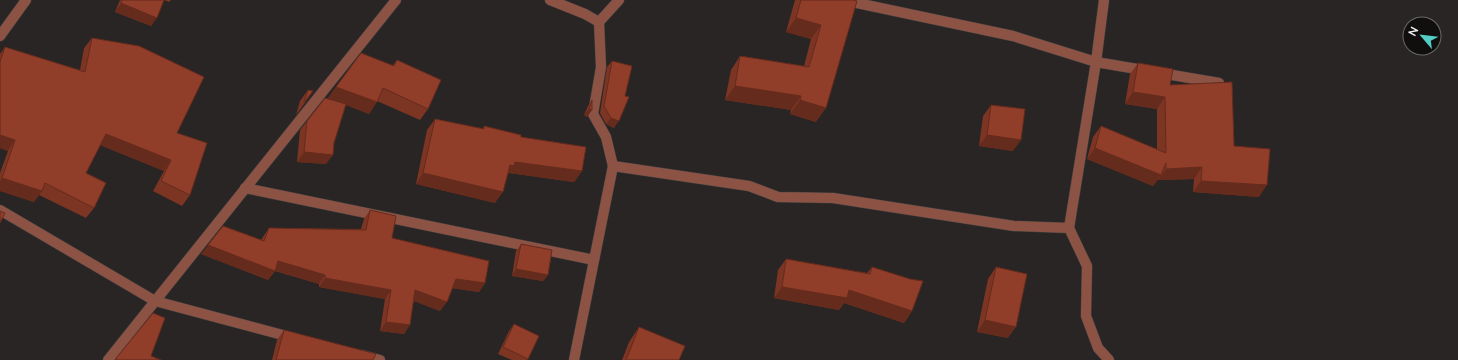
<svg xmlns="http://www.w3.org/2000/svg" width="1458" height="360" viewBox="0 0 1458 360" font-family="Lato,sans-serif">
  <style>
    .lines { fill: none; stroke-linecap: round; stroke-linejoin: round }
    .street-casing { stroke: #454241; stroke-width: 11 }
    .street { stroke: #8c5345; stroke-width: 10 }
    .wall { fill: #7c3423 }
    .shaded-wall { fill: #652b1d }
    .building { fill: #903d29; stroke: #652b1d }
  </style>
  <rect width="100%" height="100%" fill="#292524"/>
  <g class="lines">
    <defs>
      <g id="street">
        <path d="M550,0L585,14L599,22L601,67L593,114L606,137L613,166L574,360"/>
        <path d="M843,0L1013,36L1096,62L1219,83"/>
        <path d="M599,22L619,0"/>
        <path d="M0,36L26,0"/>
        <path d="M613,166L749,186L778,197L833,198L1014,226L1069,228L1087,266L1086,316L1098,348L1109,360"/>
        <path d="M245,188L594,260"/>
        <path d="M0,210L155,301L294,338"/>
        <path d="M1069,228L1096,62L1104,0"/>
        <path d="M362,355L380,360"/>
        <path d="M108,360L396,0"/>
      </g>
    </defs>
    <use href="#street" class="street-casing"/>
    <use href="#street" class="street"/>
  </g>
  <g class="wall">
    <path d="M120,0H164L151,26L115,12Z"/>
    <path d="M164,0H171L169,2Z"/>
    <path d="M795,0H853L816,122L790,114L791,110L725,100L731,70L740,56L804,66L811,39L786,32Z"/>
    <path d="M92,38L177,133L190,195L182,206L153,191L164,171L100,145L86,173L94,208L86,218L39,195L34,202L0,191V173L8,151L0,148V54L5,47L80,70L84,48Z"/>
    <path d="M397,60L428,109L420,120L377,101L369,114L346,105L326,164L297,162L300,130L307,121L335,101L328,98L336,87L393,65Z"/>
    <path d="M612,61L625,96L614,128L606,124L600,113L607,67Z"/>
    <path d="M1138,63L1170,85L1234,146L1259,197L1193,192L1194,179L1158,180V179L1153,186L1087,159L1093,137L1101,126L1157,150V109L1125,104L1130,74Z"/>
    <path d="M308,90L305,103L296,115L300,101Z"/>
    <path d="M592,100L587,117L584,115L588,106Z"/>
    <path d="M991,105L1013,151L979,146L983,116Z"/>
    <path d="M435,119L483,129L484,126L521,137L582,171L574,182L509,173L495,203L416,184L427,130Z"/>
    <path d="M370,210L392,238L485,283L479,292L452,288L440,311L414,301L404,334L380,331L385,299L319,287V284L275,271L268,280L201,254L261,240L269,228L361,229L364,219Z"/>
    <path d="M521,244L548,275L543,281L512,276L516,251Z"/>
    <path d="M786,259L867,273L872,267L912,311L904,323L844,303L839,310L774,298L778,270Z"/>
    <path d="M996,267L1008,338L977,332L988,279Z"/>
    <path d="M514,324L528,359L527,360H512L498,354L509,331Z"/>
    <path d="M639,327L679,360H622L629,342Z"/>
    <path d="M284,330L373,360H272L277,340Z"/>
  </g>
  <g class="shaded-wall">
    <path d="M121,3L157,18L151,26L115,12Z"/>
    <path d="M796,18L821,25L811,39L786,32Z"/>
    <path d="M735,86L801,96L791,110L725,100Z"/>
    <path d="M336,87L377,102L369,114L328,98Z"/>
    <path d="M313,91L305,103L296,115L304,103Z"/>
    <path d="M1133,92L1165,97L1157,109L1125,104Z"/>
    <path d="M800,100L826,108L816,122L790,114Z"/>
    <path d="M589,109L592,110L587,117L584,115Z"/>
    <path d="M611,118L619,121L614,128L606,124Z"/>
    <path d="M106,134L171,160L164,171L98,144Z"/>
    <path d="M0,135L15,140L8,151L0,148Z"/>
    <path d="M987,135L1021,140L1013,151L979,146Z"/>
    <path d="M1095,148L1161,175L1153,186L1087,159Z"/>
    <path d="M304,152L333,155L326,164L297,162Z"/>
    <path d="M515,162L582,171L574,182L509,173L506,177L510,165Z"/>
    <path d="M1202,167L1194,179L1158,180L1166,169Z"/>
    <path d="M423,173L503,192L495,203L416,184Z"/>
    <path d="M2,178L42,191L34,202L0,191V181Z"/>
    <path d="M1201,181L1267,185L1259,197L1193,192Z"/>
    <path d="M208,245L278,261L325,275L319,284L273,270L275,271L268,280L201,254Z"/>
    <path d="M516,269L548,275L543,281L512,276Z"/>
    <path d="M325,278L391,290L385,299L319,287Z"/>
    <path d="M456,279L485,283L479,292L450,288Z"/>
    <path d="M782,287L849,290L912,311L904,323L844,303L839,310L774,298Z"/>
    <path d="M415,290L447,302L440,311L409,299Z"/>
    <path d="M985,320L1016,327L1008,338L977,332Z"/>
    <path d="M386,322L410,325L404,334L380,331Z"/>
  </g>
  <g class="building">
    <path d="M122,0H164L157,18L121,3Z"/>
    <path d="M801,0H853L857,1L826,108L800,100L801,96L735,86L740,56L809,67L821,25L796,18Z"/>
    <path d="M92,38L139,46L204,77L177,133L207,143L190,195L161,181L171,160L106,134L86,173L106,183L94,208L45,183L42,191L2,178L15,140L0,135V62L5,47L85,72Z"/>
    <path d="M361,53L394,66L397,60L441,80L428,109L383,88L377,102L336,87Z"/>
    <path d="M612,61L632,66L625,96L629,97L619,121L611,118L604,106Z"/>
    <path d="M1138,63L1173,69L1170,85L1232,82L1234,146L1270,149L1267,185L1201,181L1202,167L1166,169V163L1161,175L1095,148L1101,126L1166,153L1165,97L1133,92Z"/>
    <path d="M308,90L313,91L304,103Z"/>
    <path d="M325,98L346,104L334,143L333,155L304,152L307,121Z"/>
    <path d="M592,100V110L589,109Z"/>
    <path d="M991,105L1025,109L1021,140L987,135Z"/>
    <path d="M435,119L484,129V126L521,135V137L586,147L582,171L515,162L514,166L510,165L503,192L423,173Z"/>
    <path d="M370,210L396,216L392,238L489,261L485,283L456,279L447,302L415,290L410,325L386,322L391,290L325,278V275L278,261L275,271L208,245L223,226L264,241L269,228L366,230Z"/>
    <path d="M0,211L5,213L0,223Z"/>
    <path d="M521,244L552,250L548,275L516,269Z"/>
    <path d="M786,259L870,274L872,267L910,279L923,281L912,311L849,290L847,298L782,287Z"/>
    <path d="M996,267L1027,274L1016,327L985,320Z"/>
    <path d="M153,313L165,318L151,356L161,360H115L117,357Z"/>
    <path d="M514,324L539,336L528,359L503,347Z"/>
    <path d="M639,327L685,346L679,360H626Z"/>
    <path d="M284,330L376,354L373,360H276Z"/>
  </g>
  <g transform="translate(1422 36) rotate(298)"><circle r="19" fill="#100f0e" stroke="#6b6968"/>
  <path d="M0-3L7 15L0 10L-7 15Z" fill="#54cdc7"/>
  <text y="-6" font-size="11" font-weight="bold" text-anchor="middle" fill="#f3f1f0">N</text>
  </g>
</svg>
